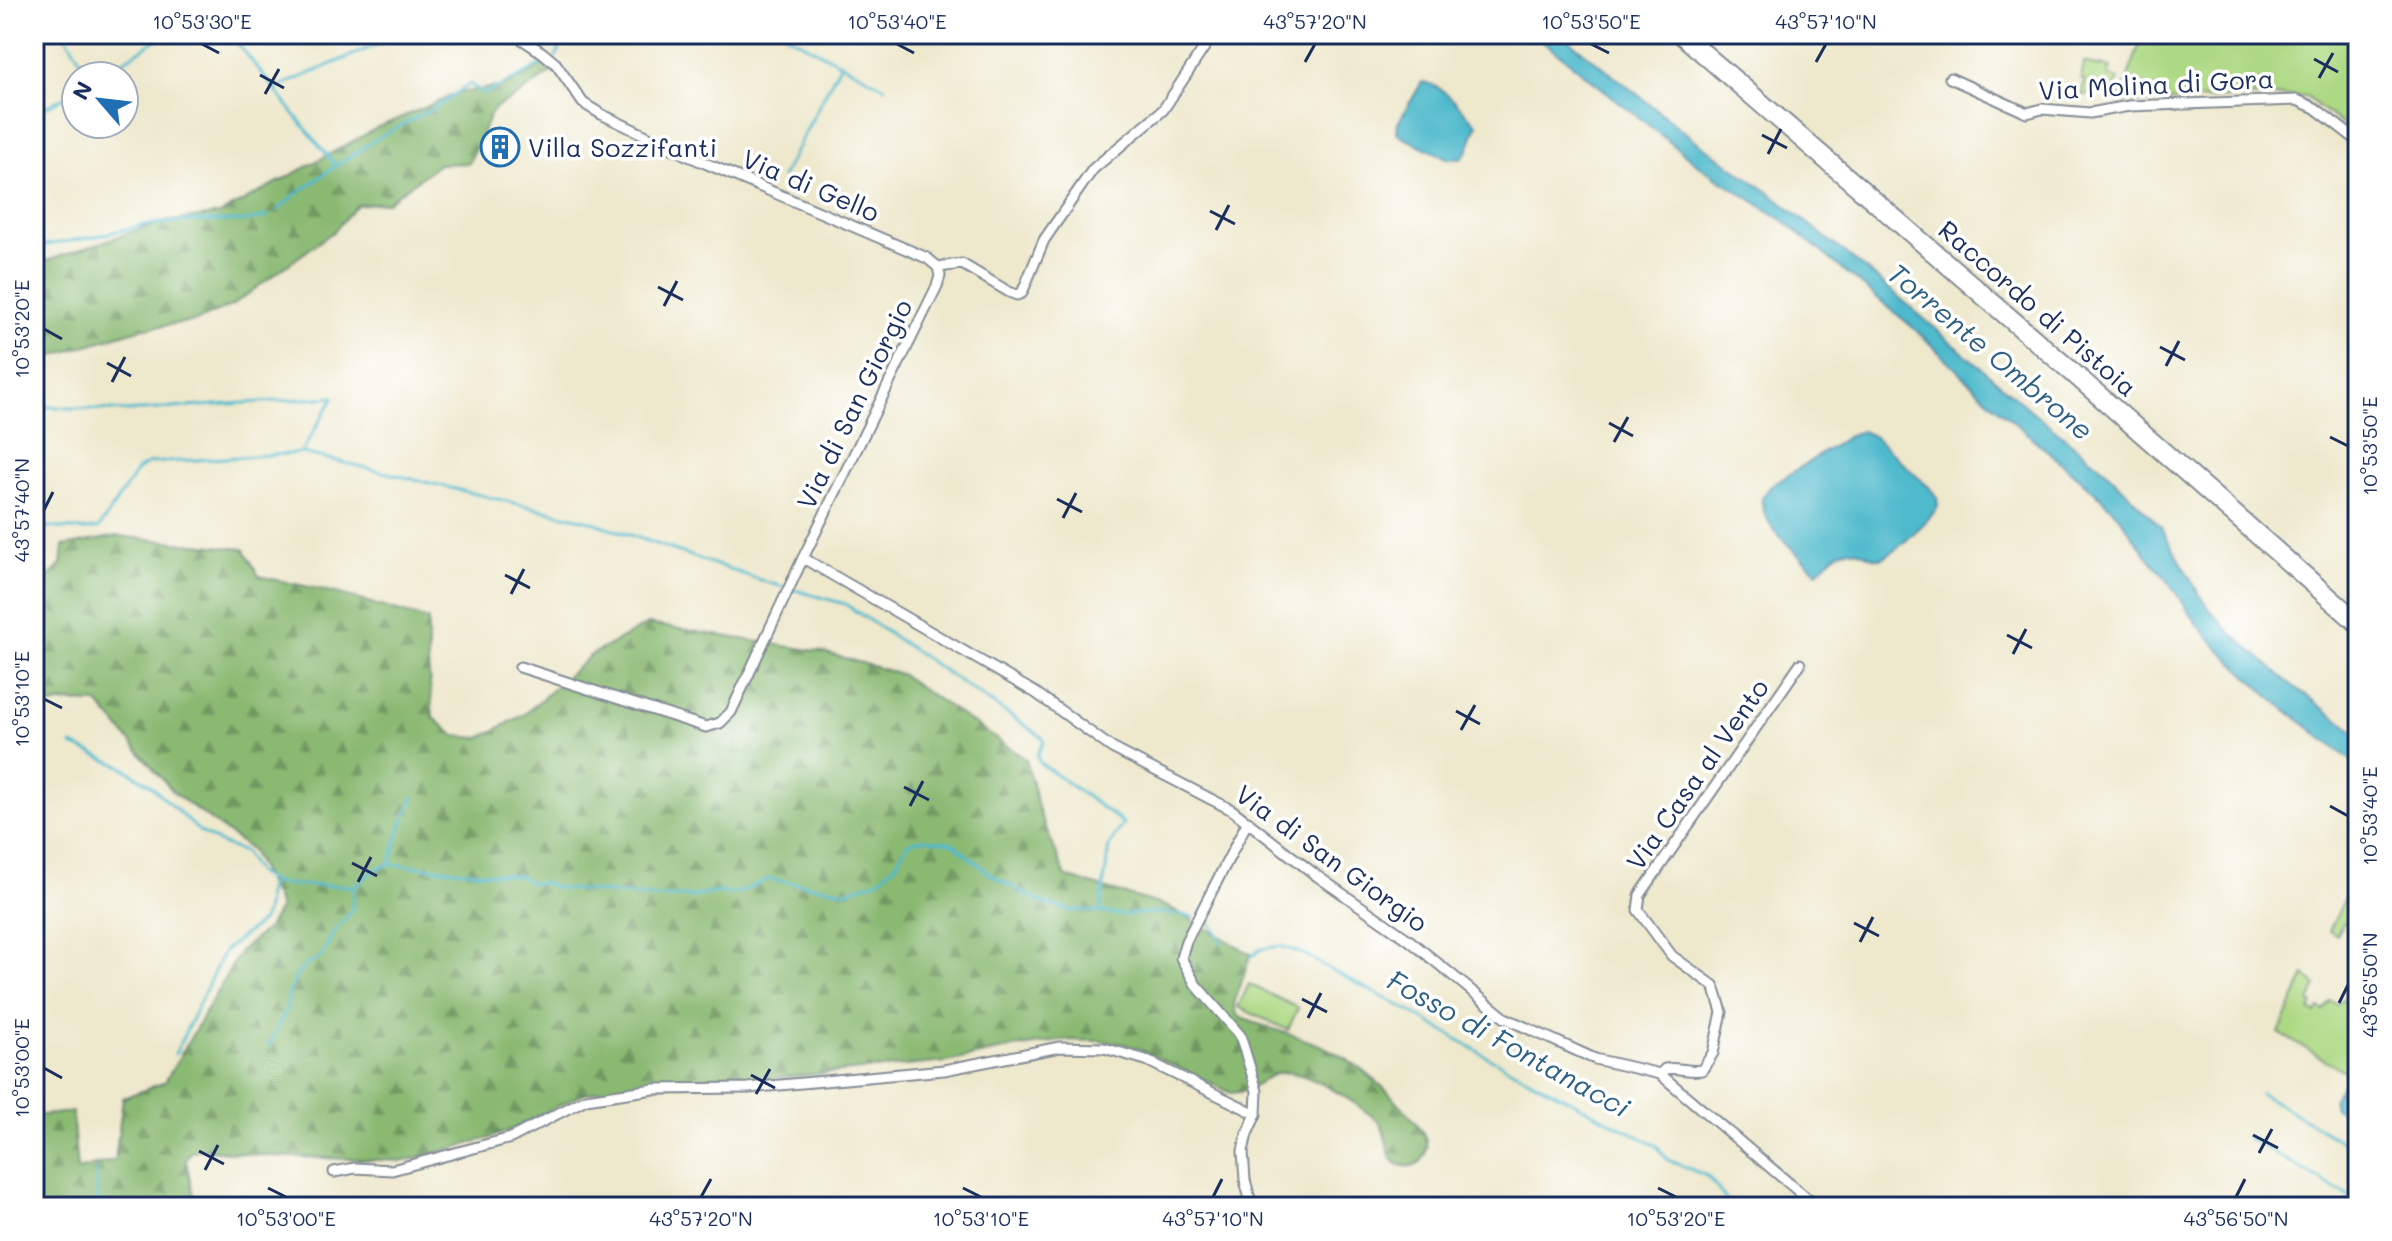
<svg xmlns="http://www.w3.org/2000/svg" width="2392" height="1241" viewBox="0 0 2392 1241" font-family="Mali,sans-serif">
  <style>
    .grass { fill: #aed984; stroke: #648471; stroke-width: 2 }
    .forest { fill: url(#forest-firs); stroke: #527468; stroke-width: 2 }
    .water { fill: #4fbacc; stroke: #357495; stroke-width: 2 }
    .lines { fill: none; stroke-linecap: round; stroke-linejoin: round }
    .stream { stroke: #4fbacc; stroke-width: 3 }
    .street-casing { stroke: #848c95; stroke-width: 13 }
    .highway-casing { stroke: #848c95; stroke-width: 22 }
    .street { stroke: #fff; stroke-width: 9 }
    .highway { stroke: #fff; stroke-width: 18 }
    .ticks { fill: none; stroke: #1b2f5e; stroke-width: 3 }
    .labels { text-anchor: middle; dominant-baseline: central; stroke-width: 7; stroke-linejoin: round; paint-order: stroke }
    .street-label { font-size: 26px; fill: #1b2f5e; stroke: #fff }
    .poi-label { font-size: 26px; fill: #1b2f5e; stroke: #fff; text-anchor: start }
    .water-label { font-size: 28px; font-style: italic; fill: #2d6084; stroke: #fff }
    .neatline { fill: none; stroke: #1b2f5e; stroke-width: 3 }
    .ticks-label { font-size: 20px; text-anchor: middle; fill: #1b2f5e }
  </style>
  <defs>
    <pattern id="forest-firs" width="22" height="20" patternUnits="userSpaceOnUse" patternTransform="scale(2)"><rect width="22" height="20" fill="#8ab972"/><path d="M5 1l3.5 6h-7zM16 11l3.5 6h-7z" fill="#709761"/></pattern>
  </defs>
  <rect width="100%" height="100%" fill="#fff"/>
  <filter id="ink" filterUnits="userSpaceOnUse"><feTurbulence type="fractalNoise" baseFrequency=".0125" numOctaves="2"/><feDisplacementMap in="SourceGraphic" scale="16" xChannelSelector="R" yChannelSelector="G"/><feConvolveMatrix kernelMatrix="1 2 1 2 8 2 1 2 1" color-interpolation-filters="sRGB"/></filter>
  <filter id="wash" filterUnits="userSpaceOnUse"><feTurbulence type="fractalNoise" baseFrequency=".006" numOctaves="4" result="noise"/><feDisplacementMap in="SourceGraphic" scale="32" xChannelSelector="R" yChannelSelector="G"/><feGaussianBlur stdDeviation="1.8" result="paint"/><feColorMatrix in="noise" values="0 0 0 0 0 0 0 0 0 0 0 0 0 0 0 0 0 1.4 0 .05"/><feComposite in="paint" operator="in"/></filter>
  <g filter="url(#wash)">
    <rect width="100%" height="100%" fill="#eee8cc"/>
    <g class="grass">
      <path d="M2143,34H2358V136L2306,97L2263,96L2119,104Z"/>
      <path d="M2084,62L2099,67L2100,65L2111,68L2108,76L2119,79L2112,95H2082L2084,80L2081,79Z"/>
      <path d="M2358,871V930L2344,922L2336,935L2329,931Z"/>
      <path d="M2305,975L2317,986L2309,1001L2313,1004L2310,1010L2316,1013L2319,1008L2324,1011L2331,1001L2337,1004L2344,998L2358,1008V1079L2279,1033Z"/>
      <path d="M1249,984L1298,1008L1288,1030L1238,1007Z"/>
    </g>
    <g class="forest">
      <path d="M544,64L551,72L518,96L496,107L489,117L469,163L439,164L387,202L357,205L334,231L233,305L196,321L139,329L34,362V265L158,223L220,214L379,127L458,93L503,86L527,75Z"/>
      <path d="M118,536L244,549L259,576L340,594L428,620V662L433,717L455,736L481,738L525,714L591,655L648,624L823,652L900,674L1026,759L1039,811L1066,877L1169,907L1251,954L1234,1004L1236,1013L1241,1018C1267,1028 1296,1035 1322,1046C1356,1061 1389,1090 1412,1118C1420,1128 1429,1137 1426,1151C1425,1159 1418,1166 1410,1166C1381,1169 1391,1133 1378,1121C1359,1105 1300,1063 1275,1074C1260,1080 1249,1093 1231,1093L1139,1049L1123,1044L1099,1041L1066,1040L1008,1049L947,1062L743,1081L628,1086L582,1094L513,1129L490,1138L406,1161L270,1156L200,1149C192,1151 188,1153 186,1161L196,1207H34V1116L72,1112L77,1170L115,1160L123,1098L165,1082L241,950L268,928L280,907L251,850L174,793L98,703L65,702L34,708V591L61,565L63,546Z"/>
    </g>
    <g class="water">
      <path d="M1534,34H1561L1695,140L1771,194L1880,281L2022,403L2106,471L2160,526L2198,592L2211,611L2231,633L2288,682L2358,734V766L2270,697L2224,654L2198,625L2168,581L2144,552L2119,516L2095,492L1988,400L1916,330L1784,221L1702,168Z"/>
      <path d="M1422,82C1444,84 1462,111 1477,124L1468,150L1461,159H1449L1402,137L1397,132L1398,123Z"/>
      <path d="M1862,431L1875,437L1933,491L1937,497L1938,507C1931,518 1893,555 1882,558C1877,559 1875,558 1870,556C1841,541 1839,553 1817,572C1799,554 1759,524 1762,498L1770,487L1852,434Z"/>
      <path d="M2342,1085H2347L2358,1091V1122L2333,1107V1098Z"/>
    </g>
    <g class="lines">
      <g class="stream">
        <path d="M230,34L336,166"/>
        <path d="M785,34L885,87"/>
        <path d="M65,35L91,76"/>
        <path d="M556,57L566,34"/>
        <path d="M99,76L166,34"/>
        <path d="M274,89L388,40"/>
        <path d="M34,114L76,90"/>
        <path d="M782,177L841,63"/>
        <path d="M277,211L295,195L336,166L381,136L440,105L470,84L484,94L527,73L544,62"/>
        <path d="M34,247L93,237L144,225L190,221H247L268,216"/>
        <path d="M34,406L128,411L334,397L301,453"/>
        <path d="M34,526L86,530L99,528L138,469L149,463L303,453L590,521L766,582L845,604L1042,737L1044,741L1037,755L1040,763L1123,823L1109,846L1100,912"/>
        <path d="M72,745L121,766L149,784L199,831L222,844L244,852L257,873L274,883L292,885L354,886L378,868L390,864L519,876L531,883H544L558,888L650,897H687L720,892L730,894L741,892L768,879L846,891L877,881L896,864L906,846L912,841L924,839L952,843L993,876L1038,901L1054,906L1072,911L1081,910L1123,915L1161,912L1194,917"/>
        <path d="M390,864L401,826L414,797"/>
        <path d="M1201,919L1212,925L1222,942"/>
        <path d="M1252,956L1261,949L1281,946L1306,955L1329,969L1406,1009L1491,1059L1657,1146L1668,1160L1707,1176L1732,1207"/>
        <path d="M269,1046L286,1010L289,993L297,975L305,966L321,957L334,931L348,916L352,909L354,886"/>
        <path d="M175,1054L224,951L262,921C270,908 263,893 272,882"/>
        <path d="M2260,1093L2358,1151"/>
        <path d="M2247,1137L2358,1202"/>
        <path d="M96,1170L98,1207"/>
      </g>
    </g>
  </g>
  <g filter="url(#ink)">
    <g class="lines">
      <defs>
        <g id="street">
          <path d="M514,34L543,53L556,64L583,103L601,114L684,154L927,258L938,267"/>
          <path d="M1950,78L2027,113L2042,109L2090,113L2129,106L2297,100L2315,108L2358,141"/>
          <path d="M938,267L940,276L937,286L803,558L1036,693L1112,748L1232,810L1317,876L1409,940L1505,1018L1595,1059L1660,1074L1817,1207"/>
          <path d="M938,267L962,264L1009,292L1017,295L1022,293L1044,240L1093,169L1163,110L1213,34"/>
          <path d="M520,667L706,727L720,723L731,712L803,558"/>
          <path d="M1248,821L1186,941L1181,958L1196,985L1240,1035L1257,1091L1256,1114L1247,1134L1243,1151L1245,1180L1252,1207"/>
          <path d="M1660,1074L1665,1069C1678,1067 1689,1072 1702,1070L1713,1053L1722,1012L1714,986L1672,956L1638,910L1640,895L1800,664"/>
          <path d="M334,1172L355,1168L392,1170L511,1138L586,1099L654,1089L748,1088L944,1070L1060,1047L1104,1048L1146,1060L1256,1114"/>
        </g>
        <path id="highway" d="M1681,34L2071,371L2358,623"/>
      </defs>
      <use href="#street" class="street-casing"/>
      <use href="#highway" class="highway-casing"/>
      <use href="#street" class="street"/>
      <use href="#highway" class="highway"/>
    </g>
  </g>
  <path class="ticks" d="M202,44L219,53M897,44L914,53M1591,44L1609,53M2314,59L2338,72M1305,62L1315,44M1816,62L1826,44M260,75L284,88M2319,78L2333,53M265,94L279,69M1762,135L1787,148M1768,154L1781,129M1210,211L1235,224M1216,230L1229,205M658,287L683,300M664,306L677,281M44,329L62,339M2160,347L2185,360M107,363L131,376M2166,366L2179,341M112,382L125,357M1609,423L1633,436M2330,437L2348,446M1614,442L1628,417M1057,499L1082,512M44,510L53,492M1063,518L1076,493M505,575L530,588M511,594L524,569M2007,635L2032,648M2013,654L2026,629M44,699L62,708M1456,711L1480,724M1461,730L1475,705M904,787L929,800M910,806L923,781M2330,806L2348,816M352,863L377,876M358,882L371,857M1854,923L1879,936M1860,942L1873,917M1302,999L1327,1012M2339,1003L2348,985M1308,1018L1321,993M44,1068L62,1078M751,1075L775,1088M756,1094L770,1069M2253,1135L2278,1148M199,1151L224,1164M2259,1153L2272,1129M205,1170L218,1145M268,1188L286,1197M963,1188L981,1197M1658,1188L1676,1197M701,1197L711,1179M1213,1197L1222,1179M2236,1197L2245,1179"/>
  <defs>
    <symbol id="building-ring" viewBox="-11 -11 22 22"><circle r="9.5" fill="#fff" stroke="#1f6fb2" stroke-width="1.5"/><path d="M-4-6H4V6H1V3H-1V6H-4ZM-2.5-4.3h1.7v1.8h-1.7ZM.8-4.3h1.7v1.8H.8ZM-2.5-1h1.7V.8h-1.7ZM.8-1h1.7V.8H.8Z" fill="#1f6fb2"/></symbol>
  </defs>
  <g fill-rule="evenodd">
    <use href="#building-ring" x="478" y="125" width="44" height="44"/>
  </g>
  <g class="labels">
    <g class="street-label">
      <text transform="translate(2156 84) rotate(-3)">Via Molina di Gora</text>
      <text transform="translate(811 185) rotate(23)">Via di Gello</text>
      <text transform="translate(2038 308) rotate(41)">Raccordo di Pistoia</text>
      <text transform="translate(854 404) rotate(-64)">Via di San Giorgio</text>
      <text transform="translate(1697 774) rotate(-55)">Via Casa al Vento</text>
      <text transform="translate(1332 858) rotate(36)">Via di San Giorgio</text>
    </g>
    <g class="poi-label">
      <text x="528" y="147">Villa Sozzifanti</text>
    </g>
    <g class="water-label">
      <text transform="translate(1991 351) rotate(40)">Torrente Ombrone</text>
      <text transform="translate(1509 1043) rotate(29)">Fosso di Fontanacci</text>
    </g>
  </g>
  <rect width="2392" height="1241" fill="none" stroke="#fff" stroke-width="88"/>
  <g transform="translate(100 100) rotate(298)"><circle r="38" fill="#ffffff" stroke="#a4acbf" stroke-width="2"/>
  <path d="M0-6L14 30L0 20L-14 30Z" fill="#1f6fb2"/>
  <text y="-12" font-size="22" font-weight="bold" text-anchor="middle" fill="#1b2f5e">N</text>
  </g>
  <rect x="44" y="44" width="2304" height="1153" class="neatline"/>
  <g class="ticks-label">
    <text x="202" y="29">10°53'30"E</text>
    <text x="897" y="29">10°53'40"E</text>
    <text x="1315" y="29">43°57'20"N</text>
    <text x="1591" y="29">10°53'50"E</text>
    <text x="1826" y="29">43°57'10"N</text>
    <text transform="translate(22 329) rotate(-90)" y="7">10°53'20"E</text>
    <text transform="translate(2370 446) rotate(-90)" y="7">10°53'50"E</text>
    <text transform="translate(22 510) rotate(-90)" y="7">43°57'40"N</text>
    <text transform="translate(22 699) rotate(-90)" y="7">10°53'10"E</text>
    <text transform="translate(2370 816) rotate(-90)" y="7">10°53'40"E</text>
    <text transform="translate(2370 985) rotate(-90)" y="7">43°56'50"N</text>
    <text transform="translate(22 1068) rotate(-90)" y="7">10°53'00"E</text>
    <text x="286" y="1226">10°53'00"E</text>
    <text x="701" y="1226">43°57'20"N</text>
    <text x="981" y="1226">10°53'10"E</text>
    <text x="1213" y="1226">43°57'10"N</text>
    <text x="1676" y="1226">10°53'20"E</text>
    <text x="2236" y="1226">43°56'50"N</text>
  </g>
</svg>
